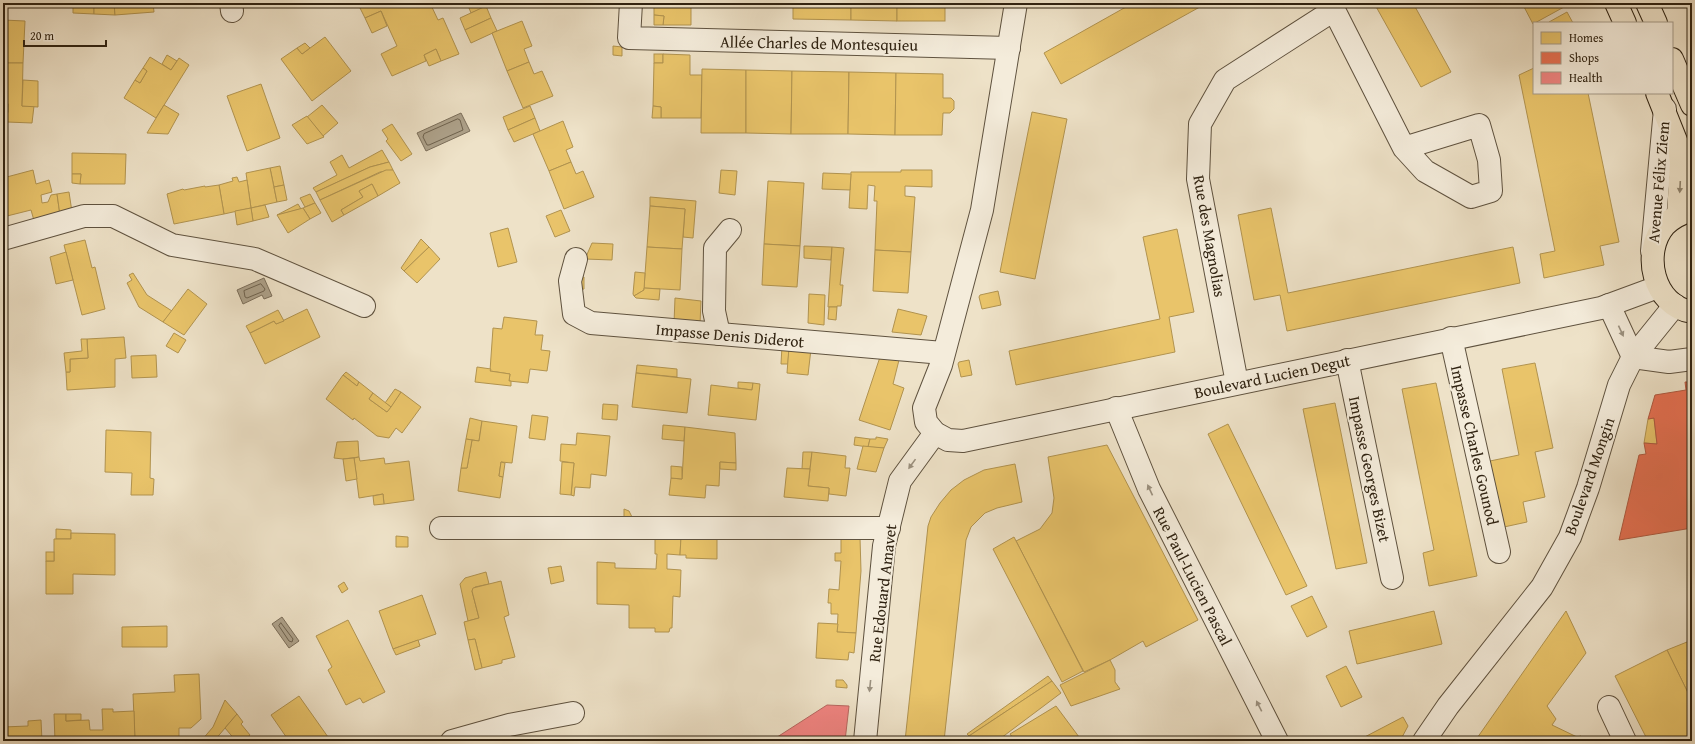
<svg xmlns="http://www.w3.org/2000/svg" width="1695" height="744" viewBox="0 0 1695 744" font-family="'Gentium Book Plus',serif">
  <style>
    .water { fill: #ada18a; stroke: #7b6e5a }
    .homes { fill: #e9c46a; stroke: #b1934f }
    .shops { fill: #e76f51; stroke: #b0583e }
    .health { fill: #f28482; stroke: #b86760 }
    .lines { fill: none; stroke-linecap: round; stroke-linejoin: round }
    .shore { stroke: #6e624e; stroke-width: 1 }
    .minor-casing { stroke: #5f523f; stroke-width: 24 }
    .major-casing { stroke: #2f2211; stroke-width: 24 }
    .minor { stroke: #f4ecdb; stroke-width: 22 }
    .major { stroke: #eee2c8; stroke-width: 22 }
    .oneway { fill: #8e826c }
    .oneway2 { fill: #9b9180 }
    .labels { text-anchor: middle; dominant-baseline: central; stroke-width: 4; stroke-linejoin: round; paint-order: stroke }
    .street-label { font-size: 16px; fill: #2f2211; stroke: #f4ecdb }
  </style>
  <rect width="100%" height="100%" fill="#eee2c8"/>
  <filter id="stains"><feTurbulence type="fractalNoise" baseFrequency=".005" numOctaves="4"/><feColorMatrix values="0 0 0 0 .2 0 0 0 0 .09 0 0 0 0 .02 0 0 0 .5 -.17"/></filter>
  <radialGradient id="worn" r=".72"><stop offset=".6" stop-color="#630" stop-opacity="0"/><stop offset="1" stop-color="#630" stop-opacity=".3"/></radialGradient>
  <g class="water">
    <path d="M461,113L470,131L426,151L417,133Z"/>
    <path d="M264,278L272,296L264,299L262,295L243,304L237,290Z"/>
    <path d="M282,617L299,641L289,648L272,624Z"/>
  </g>
  <g class="homes">
    <path d="M73,3H94V14L73,13Z"/>
    <path d="M94,3H114L115,15L94,14Z"/>
    <path d="M114,3H153L154,12L115,15Z"/>
    <path d="M358,3H372L360,8Z"/>
    <path d="M372,3H430L438,20L443,18L459,54L441,61L436,49L424,55L426,61L392,76L381,54L397,46L381,11L365,18L360,8Z"/>
    <path d="M467,3H494L471,13Z"/>
    <path d="M654,3H702V6H691V25H663L664,16L654,15Z"/>
    <path d="M793,3H851V20L793,19Z"/>
    <path d="M851,3H897V21L851,20Z"/>
    <rect x="897" y="3" width="48" height="18"/>
    <path d="M1133,3H1207L1061,84L1044,53Z"/>
    <path d="M1374,3H1413L1451,72L1421,87Z"/>
    <path d="M1522,3H1562L1564,7L1533,24Z"/>
    <path d="M486,6L491,18L465,30L460,18Z"/>
    <path d="M381,11L387,26L372,33L365,18Z"/>
    <path d="M1567,12L1573,23H1549V22Z"/>
    <path d="M654,15L664,16L663,25H654Z"/>
    <path d="M491,18L497,31L471,43L465,30Z"/>
    <path d="M3,20L25,21L23,63H3Z"/>
    <path d="M522,21L532,46L524,49L529,62L507,71L492,33Z"/>
    <path d="M325,37L351,71L312,101L281,59L297,48L302,54Z"/>
    <path d="M305,43L310,48L302,54L297,48Z"/>
    <path d="M613,46L622,47V56L613,55Z"/>
    <path d="M436,49L441,61L429,66L424,55Z"/>
    <rect x="654" y="54" width="9" height="9"/>
    <path d="M663,54L690,55V75H702L701,118H661V107L653,106L654,63H663Z"/>
    <path d="M167,55L177,61L171,70L162,64Z"/>
    <path d="M150,57L171,70L179,58L189,65L156,118L124,98L135,80L140,83L147,71L143,68Z"/>
    <path d="M529,62L534,74L542,71L553,96L523,108L507,71Z"/>
    <path d="M3,63H23L22,106H34L32,123L7,122L8,104H3Z"/>
    <path d="M143,68L147,71L140,83L135,80Z"/>
    <path d="M1534,68V93H1588L1619,242L1600,246L1604,265L1544,278L1540,254L1555,251L1519,75Z"/>
    <path d="M702,69L746,70V133H701Z"/>
    <path d="M746,70L792,71L791,134L746,133Z"/>
    <path d="M792,71L849,72L848,134H791Z"/>
    <path d="M849,72L896,73L895,135L848,134Z"/>
    <path d="M896,73L943,74V98H951L954,101V109L950,113H943L942,135H895Z"/>
    <path d="M23,80L38,81V107L22,106Z"/>
    <path d="M261,84L280,138L247,151L227,96Z"/>
    <rect x="3" y="104" width="5" height="8"/>
    <path d="M164,105L179,114L168,134L147,133Z"/>
    <path d="M322,105L338,123L323,136L307,117Z"/>
    <path d="M530,106L535,118L508,130L503,117Z"/>
    <path d="M653,106L661,107V118H652Z"/>
    <path d="M1032,112L1067,119L1035,279L1000,272Z"/>
    <path d="M307,116L324,137L307,144L292,125Z"/>
    <path d="M535,118L540,131L514,142L508,130Z"/>
    <path d="M563,121L573,147L566,150L571,162L549,171L533,134Z"/>
    <path d="M392,124L412,154L401,161L386,141L388,139L382,130Z"/>
    <path d="M382,150L389,162L370,167L316,192L313,188L337,175L330,162L342,155L349,168Z"/>
    <path d="M72,153L126,154L125,184H80L81,174H72Z"/>
    <path d="M389,162L393,170L380,172L320,200L316,192L370,167Z"/>
    <path d="M571,162L576,174L583,171L594,197L564,209L549,171Z"/>
    <path d="M280,166L284,185L274,187L270,168Z"/>
    <path d="M270,168L277,202L251,208L246,173Z"/>
    <path d="M33,170L36,184L49,180L52,192L41,195L42,203L48,202L51,195L57,194L60,215L35,224L31,210L3,217V178Z"/>
    <path d="M386,170H393L400,183L378,196L372,184L359,191L363,197L341,210L344,215L332,222L320,200Z"/>
    <path d="M721,170L737,171L735,195L719,193Z"/>
    <path d="M901,170H932V187L905,186V196L915,197L911,252L875,250L877,201H874L875,186L868,185L867,209L849,208L851,172H901Z"/>
    <path d="M823,173L851,174L850,190L822,189Z"/>
    <path d="M72,174H81L80,184L72,183Z"/>
    <path d="M237,177L239,182L247,180L251,208L224,214L219,185L233,181L232,178Z"/>
    <path d="M768,181L804,183L800,246L764,244Z"/>
    <path d="M372,184L378,196L344,215L341,210L363,197L359,191Z"/>
    <path d="M219,185L224,214L174,224L167,194L183,189L184,190L205,186V187Z"/>
    <path d="M284,185L287,200L277,202L274,187Z"/>
    <path d="M69,192L72,212L60,215L57,194Z"/>
    <path d="M310,194L315,203L305,207L300,198Z"/>
    <path d="M650,197L696,201L693,238L683,237L685,209L650,206Z"/>
    <path d="M315,203L321,213L310,219L303,208Z"/>
    <path d="M298,204L301,209L277,215Z"/>
    <path d="M265,205L269,217L253,221L251,208Z"/>
    <path d="M650,206L685,209L682,249L647,247Z"/>
    <path d="M251,208L253,221L237,225L235,211Z"/>
    <path d="M303,208L310,219L288,233L277,215Z"/>
    <path d="M1271,208L1288,293L1513,247L1520,283L1287,331L1280,295L1254,300L1238,215Z"/>
    <path d="M561,210L570,231L555,237L546,216Z"/>
    <path d="M508,228L517,262L498,267L490,233Z"/>
    <path d="M1177,229L1194,312L1169,317L1175,352L1016,385L1009,351L1160,319L1143,237Z"/>
    <path d="M421,239L429,247L404,271L401,268Z"/>
    <path d="M85,240L92,268L95,267L105,309L82,315L64,245Z"/>
    <path d="M592,243L613,244L612,260L585,259Z"/>
    <path d="M764,244L800,246L797,287L762,285Z"/>
    <path d="M804,246L832,247L831,260L804,258Z"/>
    <path d="M429,247L440,259L417,283L404,271Z"/>
    <path d="M647,247L682,249L680,290L644,288Z"/>
    <path d="M832,247L844,248L840,285H843L841,306H837V307H828Z"/>
    <path d="M875,250L911,252L908,293L873,291Z"/>
    <path d="M66,252L73,280L56,284L50,257Z"/>
    <path d="M635,272L645,273L644,290L634,296L633,294Z"/>
    <path d="M133,273L147,295L172,311L163,322L139,307L127,283L132,280L129,275Z"/>
    <path d="M577,277H584V289L578,290Z"/>
    <path d="M644,288L660,289L659,300L636,298L634,296L644,290Z"/>
    <path d="M188,289L207,304L184,335L163,322Z"/>
    <path d="M998,291L1001,305L982,309L979,297L980,295Z"/>
    <path d="M809,294L825,295L824,325L808,323Z"/>
    <path d="M675,298L701,301L700,324L674,323Z"/>
    <path d="M829,307H837L836,320L828,319Z"/>
    <path d="M307,309L320,337L265,364L250,333L274,321L276,324Z"/>
    <path d="M898,309L927,316L921,335L892,332Z"/>
    <path d="M278,310L284,321L276,324L274,321L250,333L246,326Z"/>
    <path d="M504,317L537,321L535,335H543L541,350L550,351L547,371L530,369L528,383L509,381L510,374L490,371L493,328L502,329Z"/>
    <path d="M174,333L186,340L178,353L166,346Z"/>
    <path d="M124,337L126,358L115,359V387L67,390L66,372H70V359L88,358L87,339Z"/>
    <path d="M81,339H87L88,358L70,359V372H66L64,353L82,351Z"/>
    <path d="M782,346L789,347L788,364H781Z"/>
    <path d="M789,347L811,349L808,375L787,373Z"/>
    <path d="M156,355L157,377L132,378L131,356Z"/>
    <path d="M880,357L899,360L893,384L904,388L890,430L859,420Z"/>
    <path d="M969,360L972,375L961,377L958,364L959,362Z"/>
    <path d="M1535,363L1553,448L1535,452L1545,497L1523,502L1527,522L1504,527L1490,461L1519,455L1502,369Z"/>
    <path d="M637,365L677,369V377L636,373Z"/>
    <path d="M477,367L491,369L490,371L510,374L509,381H511V386L475,382Z"/>
    <path d="M346,372L359,382L357,386L343,375Z"/>
    <path d="M636,373L691,379L687,413L632,407Z"/>
    <path d="M343,375L357,386L359,382L373,393L369,399L387,412L401,392L421,407L402,433L396,428L389,438L377,436L354,418L353,420L326,399Z"/>
    <path d="M738,382L753,383L752,390L738,388Z"/>
    <path d="M753,383L760,384L756,420L708,415L711,385L752,390Z"/>
    <path d="M1436,383L1477,576L1429,586L1423,553L1434,550L1402,389Z"/>
    <path d="M395,389L401,392L391,407L385,403Z"/>
    <path d="M373,393L391,407L387,412L369,399Z"/>
    <path d="M1335,403L1367,563L1336,569L1303,409Z"/>
    <path d="M603,404L618,405L617,420L602,419Z"/>
    <path d="M532,415L548,417L545,440L529,438Z"/>
    <path d="M470,418L482,421L479,441L466,439Z"/>
    <path d="M1654,418L1657,444L1644,443L1648,419Z"/>
    <path d="M482,421L517,426L512,463L501,462L499,476L503,477L500,498L458,491L461,468H467L472,440L479,441Z"/>
    <path d="M1228,424L1307,586L1286,595L1208,434Z"/>
    <path d="M663,425L685,427L684,441L662,439Z"/>
    <path d="M685,427L735,433L736,463L720,462L719,486L706,485L705,498L669,495L671,478L682,479Z"/>
    <path d="M106,430L151,432L150,478L154,479L153,495H131L132,473L105,472Z"/>
    <path d="M577,433L610,436L606,476L591,474L590,488L575,487L574,496L571,495L574,463L560,461L561,444L576,445Z"/>
    <path d="M855,437L870,439L868,447L854,445Z"/>
    <path d="M876,437L888,439L884,448L868,447L870,439H876Z"/>
    <path d="M466,439L472,440L467,468H461Z"/>
    <path d="M358,441L359,457L343,459L334,458L337,442Z"/>
    <path d="M1107,445L1198,620L1146,647L1143,641L1110,660L1084,672L1016,541L1040,529L1052,513L1054,498L1048,457Z"/>
    <path d="M863,446L884,448L876,472L857,469Z"/>
    <path d="M803,452H812L810,469H802Z"/>
    <path d="M812,452L846,456L845,468H850L846,496L829,494V488L808,486Z"/>
    <path d="M359,457L360,461L384,458L385,464L409,461L414,500L384,504L383,494L359,498L354,458Z"/>
    <path d="M354,458L357,479L346,481L343,459Z"/>
    <path d="M501,462L505,463L503,477L499,476Z"/>
    <path d="M562,462L574,463L571,495L560,494Z"/>
    <path d="M720,462L736,463V470L720,469Z"/>
    <path d="M1015,464L1022,502L997,508L985,513L971,527L966,540L944,741H905L928,526L931,517L940,503L951,490L964,480L984,470Z"/>
    <path d="M671,466L682,467V479L671,478Z"/>
    <path d="M787,468L810,469L808,486L829,488L828,501L784,497Z"/>
    <path d="M383,494L384,504L374,505L373,496Z"/>
    <path d="M624,509L629,511L632,517H624Z"/>
    <path d="M56,529L71,530V539H56Z"/>
    <path d="M71,533L115,534V575L73,574V594H46V561H54V539H71Z"/>
    <path d="M396,536L408,537V547H396Z"/>
    <path d="M655,536L681,537L680,555L667,554V569L681,570L680,597L673,596L672,628H670L669,632H655V628H629V605L597,604V562L615,563V568L656,569L657,554H655Z"/>
    <path d="M681,537H717V559L686,558V555H680Z"/>
    <path d="M1014,537L1083,671L1062,682L993,549Z"/>
    <path d="M841,538H860L861,571L856,633L837,632L838,614H831V603H828L829,589L839,590L841,561H835V553H841Z"/>
    <rect x="46" y="552" width="8" height="9"/>
    <path d="M561,566L564,581L551,584L548,568Z"/>
    <path d="M486,572L489,584L475,587L472,591L479,618L468,621L460,584L465,578Z"/>
    <path d="M501,581L509,615L504,617L515,657L502,660V663L482,668L475,639L468,640L464,622L479,618L472,591L473,588Z"/>
    <path d="M344,582L348,589L342,593L338,586Z"/>
    <path d="M422,595L436,634L393,649L379,611Z"/>
    <path d="M1312,596L1327,627L1307,637L1291,606Z"/>
    <path d="M1434,611L1442,644L1357,664L1349,631Z"/>
    <path d="M1566,611L1586,653L1547,706L1556,719L1552,725L1577,737L1581,736L1583,741H1475Z"/>
    <path d="M348,620L385,692L363,703L360,698L346,705L328,670L332,667L316,636Z"/>
    <path d="M818,623L838,624L837,632L856,633L854,653L849,652L848,660L816,658Z"/>
    <path d="M167,626V647H122V627Z"/>
    <path d="M475,639L482,668L475,670L468,640Z"/>
    <path d="M418,640L420,646L396,655L393,649Z"/>
    <path d="M1692,640V701L1667,650Z"/>
    <path d="M1667,650L1692,701V741H1648L1615,676Z"/>
    <path d="M1110,660L1115,670V682L1120,689L1071,706L1060,685Z"/>
    <path d="M1346,666L1362,697L1341,707L1326,676Z"/>
    <path d="M199,674L201,719L191,728H179V737L175,741H135L133,694L175,692L174,675Z"/>
    <path d="M1048,676L1052,681L969,736L967,734Z"/>
    <path d="M836,680H843L847,685V688L836,687Z"/>
    <path d="M1052,681L1061,693L997,741H972L969,736Z"/>
    <path d="M299,696L328,737L322,741H289L271,715Z"/>
    <path d="M225,700L237,714L214,741H201L213,727Z"/>
    <path d="M1056,706L1082,741H1015L1010,734Z"/>
    <path d="M102,709H113V712L134,711L135,741H55L54,714H66V721L89,720L90,730H103Z"/>
    <path d="M66,714H81V720L66,721Z"/>
    <path d="M237,714L243,722L241,724L250,735L243,741H236L225,728Z"/>
    <path d="M1403,717L1408,726L1400,741H1357Z"/>
    <path d="M41,720L42,741H3V727L28,726V721Z"/>
  </g>
  <path class="shops" d="M1685,382H1692V528L1619,540L1639,455L1646,454L1644,443L1657,444L1654,418L1648,419L1655,395L1686,390Z"/>
  <path class="health" d="M827,705L849,706L845,741H771Z"/>
  <g class="lines">
    <g class="shore">
      <path d="M458,119L460,120L463,130L429,145H427L423,137L424,134Z"/>
      <path d="M261,284L265,289L264,291L247,298L245,297L244,291Z"/>
      <path d="M281,623L293,639L292,642L289,641L279,626Z"/>
    </g>
    <defs>
      <g id="minor">
        <path d="M231,3L232,11"/>
        <path d="M631,3L629,38L1009,48"/>
        <path d="M1016,3L982,210L941,365L924,408L926,422L935,433L948,440L963,441L1601,308L1658,287"/>
        <path d="M3,239L84,216H113L172,245L255,259L364,306"/>
        <path d="M1652,251L1665,109"/>
        <path d="M576,259L570,281L574,314L591,323L943,353"/>
        <path d="M1609,305L1633,357L1669,362L1692,359"/>
        <path d="M719,334L714,311L715,248L730,230"/>
        <path d="M1451,338L1499,552"/>
        <path d="M1347,360L1392,578"/>
        <path d="M1237,383L1198,179L1200,124L1225,80L1334,10L1404,148L1425,171L1471,197L1491,191L1489,160L1479,125L1404,148"/>
        <path d="M1116,408L1149,489L1277,741"/>
        <path d="M441,528H889"/>
        <path d="M1609,707L1625,741"/>
        <path d="M452,741L509,725L573,713"/>
        <path d="M865,741L884,546L900,481L935,433"/>
        <path d="M1424,741L1448,706L1542,587L1570,537L1588,488L1619,385L1633,357L1675,305"/>
      </g>
      <g id="major">
        <path d="M1616,3L1625,23"/>
        <path d="M1647,3L1656,23"/>
        <path d="M1672,59L1692,105"/>
        <path d="M1657,93L1679,148L1681,162L1678,215"/>
        <path d="M1692,210C1682,213 1673,217 1665,225C1641,252 1653,306 1692,312"/>
      </g>
    </defs>
    <use href="#minor" class="minor-casing"/>
    <use href="#major" class="major-casing"/>
    <use href="#minor" class="minor"/>
    <use href="#major" class="major"/>
  </g>
  <defs><path id="oneway-solid" d="M-6-.8H1V-3.2L6.5 0L1 3.2V.8H-6Z"/></defs>
  <use class="oneway" href="#oneway-solid" transform="translate(1680 187) rotate(93)"/>
  <g class="oneway2">
    <use href="#oneway-solid" transform="translate(1621 331) rotate(65)"/>
    <use href="#oneway-solid" transform="translate(912 464) rotate(126)"/>
    <use href="#oneway-solid" transform="translate(1150 490) rotate(-115)"/>
    <use href="#oneway-solid" transform="translate(870 686) rotate(96)"/>
    <use href="#oneway-solid" transform="translate(1259 706) rotate(-117)"/>
  </g>
  <g class="labels">
    <g class="street-label">
      <text transform="translate(819 43) rotate(1)">Allée Charles de Montesquieu</text>
      <text transform="translate(1658 182) rotate(-85)">Avenue Félix Ziem</text>
      <text transform="translate(1210 236) rotate(80)">Rue des Magnolias</text>
      <text transform="translate(730 335) rotate(5)">Impasse Denis Diderot</text>
      <text transform="translate(1272 376) rotate(-12)">Boulevard Lucien Degut</text>
      <text transform="translate(1475 445) rotate(77)">Impasse Charles Gounod</text>
      <text transform="translate(1370 469) rotate(78)">Impasse Georges Bizet</text>
      <text transform="translate(1589 476) rotate(-71)">Boulevard Mongin</text>
      <text transform="translate(1193 576) rotate(63)">Rue Paul-Lucien Pascal</text>
      <text transform="translate(882 593) rotate(-83)">Rue Edouard Amavet</text>
    </g>
  </g>
  <rect width="1695" height="744" fill="none" stroke="#eee2c8" stroke-width="16"/>
  <rect x="4" y="4" width="1687" height="736" fill="none" stroke="#2f2211" stroke-width="2"/>
  <rect x="8" y="8" width="1679" height="728" fill="none" stroke="#2f2211"/>
  <rect x="1533" y="22" width="140" height="72" fill="#f4ecdb" stroke="#a59b8a"/>
  <rect x="1541" y="32" width="20" height="12" fill="#e9c46a" stroke="#a59b8a"/>
  <text x="1569" y="42" font-size="12" fill="#2f2211">Homes</text>
  <rect x="1541" y="52" width="20" height="12" fill="#e76f51" stroke="#a59b8a"/>
  <text x="1569" y="62" font-size="12" fill="#2f2211">Shops</text>
  <rect x="1541" y="72" width="20" height="12" fill="#f28482" stroke="#a59b8a"/>
  <text x="1569" y="82" font-size="12" fill="#2f2211">Health</text>
  <path d="M24 40v6h82v-6" fill="none" stroke="#2f2211" stroke-width="2"/>
  <text x="30" y="40" font-size="12" fill="#2f2211" stroke="#f4ecdb" stroke-width="3" paint-order="stroke">20 m</text>
  <rect width="100%" height="100%" filter="url(#stains)"/>
  <rect width="100%" height="100%" fill="url(#worn)"/>
</svg>
